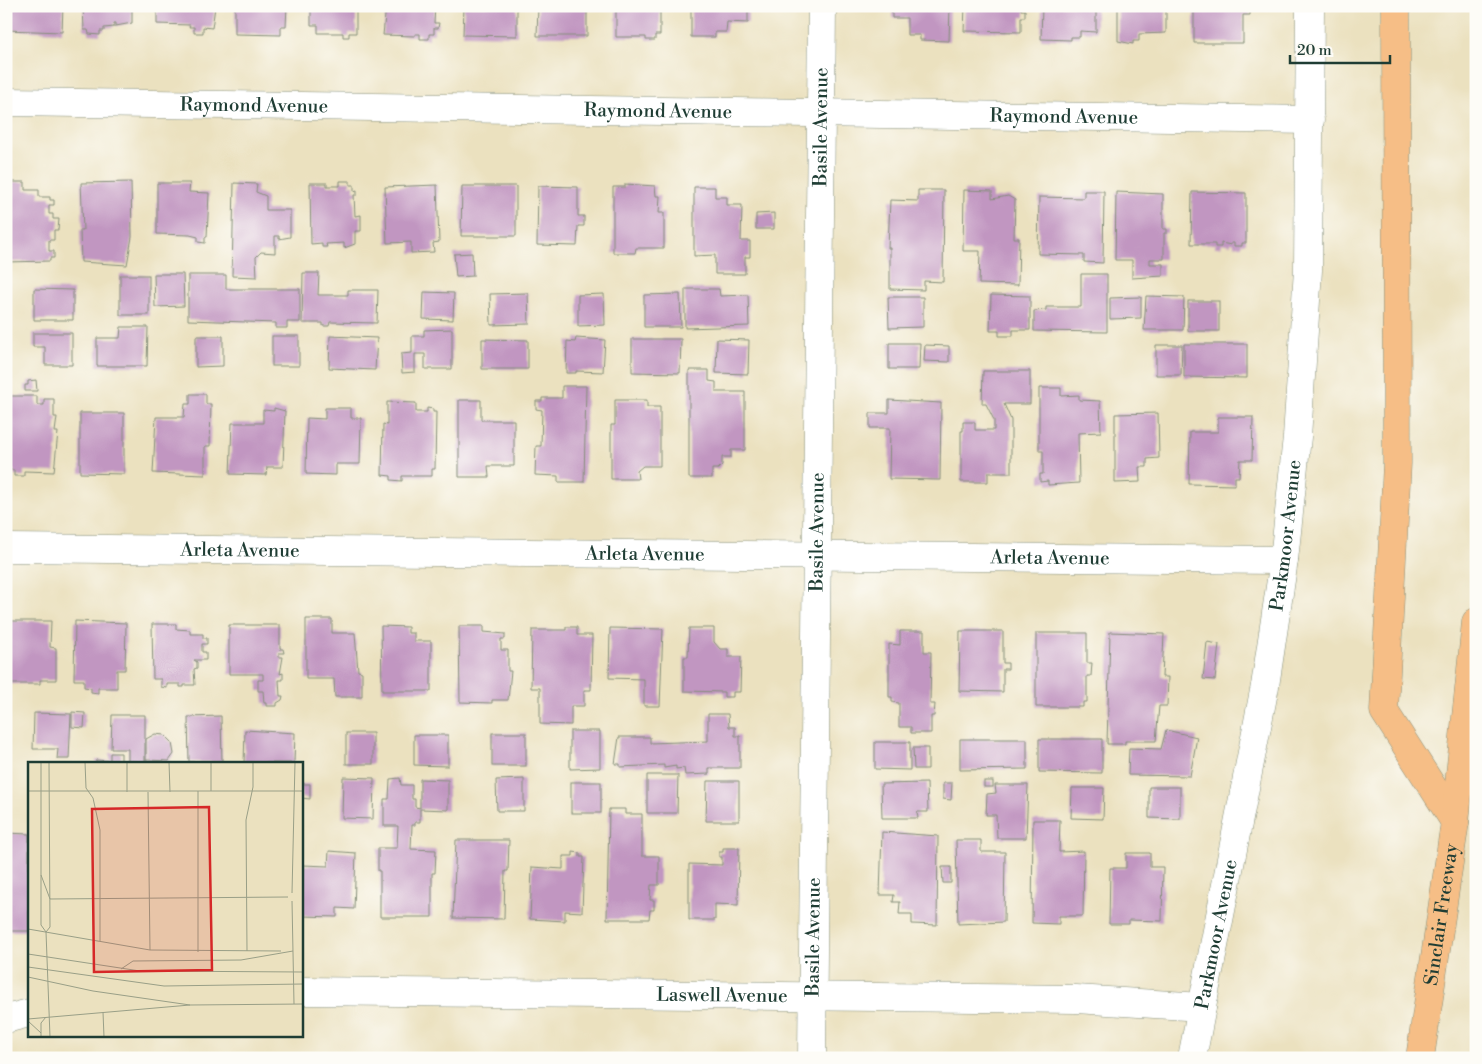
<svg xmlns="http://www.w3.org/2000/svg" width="1482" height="1064" viewBox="0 0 1482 1064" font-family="'Libre Bodoni',serif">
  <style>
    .building { fill: #c196c1 }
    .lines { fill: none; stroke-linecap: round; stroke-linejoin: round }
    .minor-casing { stroke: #858f7a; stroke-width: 29 }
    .tertiary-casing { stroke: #858f7a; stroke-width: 29 }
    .motorway-casing { stroke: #858f7a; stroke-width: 29 }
    .minor { stroke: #fff; stroke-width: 28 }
    .tertiary { stroke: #fff; stroke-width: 28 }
    .motorway { stroke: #f6be86; stroke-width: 28 }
    .labels { text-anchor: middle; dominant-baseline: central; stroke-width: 4; stroke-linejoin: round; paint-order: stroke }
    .street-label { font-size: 19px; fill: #1f3d34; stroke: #fdfcf7 }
    .inset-road { fill: none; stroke: #999f87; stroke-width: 1 }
    .view { fill: #d62828; fill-opacity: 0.15; stroke: #d62828; stroke-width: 2.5 }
    .inset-edge { fill: none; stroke: #1f3d34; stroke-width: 2.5 }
  </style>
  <rect width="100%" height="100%" fill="#fdfcf7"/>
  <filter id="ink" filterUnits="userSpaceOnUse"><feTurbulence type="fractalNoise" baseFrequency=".02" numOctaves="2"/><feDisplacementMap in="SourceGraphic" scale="10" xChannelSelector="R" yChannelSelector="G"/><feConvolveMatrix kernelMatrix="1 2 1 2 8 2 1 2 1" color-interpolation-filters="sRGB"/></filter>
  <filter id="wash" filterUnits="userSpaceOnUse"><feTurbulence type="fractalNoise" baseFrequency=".0096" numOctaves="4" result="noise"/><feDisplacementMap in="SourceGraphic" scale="20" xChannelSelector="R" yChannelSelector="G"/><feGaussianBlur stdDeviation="1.12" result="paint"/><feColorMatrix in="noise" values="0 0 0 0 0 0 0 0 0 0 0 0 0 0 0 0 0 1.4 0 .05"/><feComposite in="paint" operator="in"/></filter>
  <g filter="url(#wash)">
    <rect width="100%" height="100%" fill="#ebe1bf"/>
    <g id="blocks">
      <g class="building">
        <path d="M6,6H63L62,32L6,30Z"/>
        <path d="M83,6H132V23L116,26V23H114V27L104,28V31H100V35L89,34L88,30H84Z"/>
        <path d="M157,6H212L215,7L212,28L203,27V33H194V27H189L190,25L157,24Z"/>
        <path d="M235,6H287L286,26H281V35L235,34Z"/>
        <path d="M311,6H356V33H349V37H343V33H318V25H311Z"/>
        <path d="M386,6H435L434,23H439L438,28H434V34H429V39H420V34H415V36L383,35Z"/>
        <path d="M464,6H517V36L463,35Z"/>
        <path d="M538,6H587V36H537Z"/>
        <path d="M616,6H660V35H655V40H646V37H616Z"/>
        <path d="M691,6H748V23L727,22L726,32H715V37H691Z"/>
        <path d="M892,6H950L949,41L920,40V35H907V18H892Z"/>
        <path d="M965,6H1021V10H1025V17H1021V32L964,31Z"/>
        <path d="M1042,6H1096V32L1080,31V37H1071V40L1041,39Z"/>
        <path d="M1118,6H1166V33L1139,34V41H1133V44L1118,41Z"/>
        <path d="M1194,6H1250V15H1243V43H1194Z"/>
        <path d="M340,181H350V185H354V191L357,190V195H354L355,216L361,215V231H355V244L344,248V243L326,244L327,247H322V243L311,244L310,183H327V186H340Z"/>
        <path d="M6,182H25V190H39V197H50V200H54V205H49V214H53V219H59L58,230H54V240H49V251H54V258H50V261L6,262Z"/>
        <path d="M131,182L132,237L127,265L81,262L80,230H83L81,183Z"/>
        <path d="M157,183H190L189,192L209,193L207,237H205V243L198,242V237L190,235L157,234Z"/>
        <path d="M234,183L257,184L256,192L266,196V210H290V237L279,239V236H275V253L261,252L256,257L257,277L232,276Z"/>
        <path d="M625,184L655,186L656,196H660L659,213H664V248H636L635,253H613V187H625Z"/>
        <path d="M437,185L439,242L433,243L434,252L411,253V242L387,243L385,187Z"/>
        <path d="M462,186H516V236H461Z"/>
        <path d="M538,186L578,187V216H584V226H578L577,246L537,245Z"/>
        <path d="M694,187H715V197H727V205H742L741,241H750V257H745V274H715V255L694,256Z"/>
        <path d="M918,190H944L943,282L924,281V290L890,289V248H888L890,200L918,201Z"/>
        <path d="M964,190L992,191V199L1008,196L1015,200L1014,238H1019L1018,285L979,284L980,251H963Z"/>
        <path d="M1084,191H1104L1103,263L1084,262V255L1038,254L1039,197L1084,198Z"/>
        <path d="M1116,192L1163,194V229H1167V233H1164V259H1150V264H1163V276L1132,278V260H1115Z"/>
        <path d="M1192,192L1246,193V243H1242V246H1234V243H1231V245L1221,243V247H1215V244H1191Z"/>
        <path d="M774,213V229H756V214Z"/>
        <path d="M472,253L473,276L456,277L454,254Z"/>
        <path d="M303,273H319L318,295H348V290H378L377,323L330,322L329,326H323V323H302Z"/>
        <path d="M154,274H183L184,306L155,307Z"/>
        <path d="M1081,274H1107V332L1034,331V311L1046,310V307H1081Z"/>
        <rect x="120" y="275" width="29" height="40"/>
        <path d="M188,275H226V289H300V322H287V328H276V323L188,320Z"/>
        <path d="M34,289L73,290V320H34Z"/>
        <path d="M685,289H719L720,296L748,295L749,326L685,328Z"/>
        <path d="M424,292L454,293L453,320L423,319Z"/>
        <path d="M528,293L529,324L491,325L490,294Z"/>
        <path d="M604,294L605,325L578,326V295Z"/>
        <path d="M680,294L681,327H644V295Z"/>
        <path d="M991,295L1030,296V330H1013V336H999V331H990Z"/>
        <path d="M1146,296L1184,297L1183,330H1144Z"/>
        <path d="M888,297H923V327L889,328Z"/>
        <path d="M1141,297V318L1110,319V298Z"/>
        <rect x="1188" y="301" width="31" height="30"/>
        <path d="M121,327H148L147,366H97V338H120Z"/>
        <path d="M452,329V369H425V354H415V372L402,373L401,354L412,353V336H424V330Z"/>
        <path d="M33,333H72V365H45V347H33Z"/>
        <path d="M196,336H223V366L196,367Z"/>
        <rect x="272" y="336" width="27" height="30"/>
        <path d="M330,336L377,338L375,370L329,368Z"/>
        <path d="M576,338L605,340L603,372L576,371V373H566L567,341L575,342Z"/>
        <path d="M482,339L528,340V369H482Z"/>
        <path d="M632,339H681L680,373L632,372Z"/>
        <path d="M717,339L749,340L748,374L716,373Z"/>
        <path d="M889,343H920L919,369H889Z"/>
        <path d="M1184,344H1247V378L1184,377Z"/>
        <path d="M925,345L949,346V362L924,361Z"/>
        <path d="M1156,345H1182L1181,375H1156Z"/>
        <path d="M689,370H709V381L716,382V392H745V450H731V457H722V465L718,469H712V478H689Z"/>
        <path d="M983,371H1030V404H1004L1011,420V473H988V482H961V431H963V422H975V430H994V420L986,404H982Z"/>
        <path d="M36,380L37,391H25V385H28V381Z"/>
        <path d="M562,386H586L584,482H558V476L535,475L536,446H541L542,410L536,409V401H542V398H562Z"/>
        <path d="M1039,388H1061V396L1079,395V400L1100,401L1101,432L1078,433L1079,483L1048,485V481L1040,482V474H1043V451H1039Z"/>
        <path d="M190,394H206V404H211L210,446H205V475L153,473L156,417H184L185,404H190Z"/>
        <path d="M6,396H37V405H44V399H54V417H57L55,432H58L54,472L24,471V476H14V470H6Z"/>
        <path d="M459,400H481V420H514V466H488L489,477H459Z"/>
        <path d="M615,400H647V407H660V466H643L637,471L638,479H611V425H615Z"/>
        <path d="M889,400L941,403L940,480L889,479L890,428H870V413H889Z"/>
        <path d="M387,402L416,403V412H427V408L433,409V412H436L435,469H432V476H402V481L391,480V476L382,475L383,424L387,425Z"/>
        <path d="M274,408L285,411L283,467H267L266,475L230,474L232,423H263V410L274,411Z"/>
        <path d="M325,408H351V418H361L360,464H336V475L306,474L307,418L325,419Z"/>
        <path d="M80,413H124V474L80,473Z"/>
        <path d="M1158,413L1159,458L1147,459V467H1139L1140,482L1115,483V414Z"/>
        <path d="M1218,417H1253L1252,460H1240L1239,477H1235V485L1189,484L1190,432H1218Z"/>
        <path d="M306,619H332V633H355L358,671L362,672V697H335L334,679H306Z"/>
        <path d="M6,621H51L50,647L56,648V680H40V684H6Z"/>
        <path d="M75,621L126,623L125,670H117V688H98V693L91,692V688L84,687V680H74Z"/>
        <path d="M152,624H176V629L190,630V634H203V638H207V644H202V652H206V660H194L197,662V668L194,669L195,685H184V687H180V684H167V688L161,687V679H153Z"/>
        <path d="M229,625H280V649H283L284,653H279V657H283L280,674L283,673V680H279L280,696H283L282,700L277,703V706H266V703H264L263,691H258V680H263V674H229Z"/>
        <path d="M381,626L408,627V633H414V641H431V691H382Z"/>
        <path d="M459,626H484V632L505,634V639H501V650H508V671H511L508,700H492V703L460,702Z"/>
        <path d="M566,627H577V635H592L591,690H584V706H571V725L540,724V688H531L532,630H566Z"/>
        <path d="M610,628L663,629L660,706H644V679L609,678Z"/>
        <path d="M689,628H714V642L720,649H728V657H741L740,692H733V697H724V692L684,691V657H688Z"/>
        <path d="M900,631H924V652H931L930,704H935L934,716H931V733H911V727H899V703L892,702V697H889V644L900,645Z"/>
        <path d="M960,631H1003V663H1008V669H1003V692L959,691Z"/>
        <path d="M1110,632L1164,634L1162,677H1168L1167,706H1159L1156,741H1125V744H1107Z"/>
        <path d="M1036,633H1087V663H1092L1091,676H1087V702H1083V707H1036Z"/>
        <path d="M1207,642L1219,644L1215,680L1203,679Z"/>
        <path d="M72,712L85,713L84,728L72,727Z"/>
        <path d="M34,713L71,714L69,759H57L58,749H33Z"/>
        <path d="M708,714H728L729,727H735V736H740V768H709V774L685,775L684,768L676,769V766L664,768V765L620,767V764H615L619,737H650V743L708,741Z"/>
        <path d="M112,715H145V762L128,761V749H111Z"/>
        <path d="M221,716L222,762H189L188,717Z"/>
        <path d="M245,730L295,733L294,763H244Z"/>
        <path d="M1166,730L1197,737L1190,776L1128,775L1129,748L1161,749Z"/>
        <path d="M570,731H600V768L570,769Z"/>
        <rect x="346" y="733" width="27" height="31"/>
        <rect x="492" y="733" width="34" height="33"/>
        <path d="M155,734L164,735L172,743L174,754L169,761L146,760V739Z"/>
        <path d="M414,735H448V766L414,765Z"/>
        <path d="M960,739H1027V769L960,770Z"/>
        <path d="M1039,739H1102V773L1039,772Z"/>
        <path d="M875,742H910V770L875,769Z"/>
        <path d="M913,748H928V769H914Z"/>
        <path d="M110,753H121V763H96V760L110,761Z"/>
        <path d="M647,775H678L677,813H647Z"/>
        <path d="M343,777L374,778L373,819L342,818Z"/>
        <path d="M400,778L401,785H412V799H415V807L420,808V779L448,780V810L420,809V822H415V825H412L411,849L436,850L435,873H432V917H380V871H378V848H397L398,826H384V799H389L390,779Z"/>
        <path d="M524,779V811H497L496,780Z"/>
        <path d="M707,781H739V821H706Z"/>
        <rect x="984" y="781" width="9" height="6"/>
        <rect x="571" y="782" width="30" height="31"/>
        <path d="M927,783L928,812H917L918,818H882L881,784Z"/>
        <path d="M943,783H952L951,800L943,799Z"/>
        <path d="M301,784H310V799L301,798Z"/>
        <path d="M995,785H1028L1026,838H997L996,815H986L987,794L996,793Z"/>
        <path d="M1149,787H1180V819L1149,818Z"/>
        <path d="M1072,788H1104L1103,819L1071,818Z"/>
        <path d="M609,809H625V814H642V856H659V885H651L650,900H654V910H650L649,919H607Z"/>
        <path d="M1033,820H1060L1059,852L1084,851L1083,916H1059V924L1032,923Z"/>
        <path d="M882,832L938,836L937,925L912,924V914H899L900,902H893L894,895H880Z"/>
        <path d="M6,833L29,834V931H6Z"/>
        <path d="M456,840H509L508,871H505L504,919L453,918Z"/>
        <path d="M956,840H981V852H1005L1004,922L958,924Z"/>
        <path d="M723,848H739L738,905L715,904V920H689V864L722,865V857H719V852H723Z"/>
        <path d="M329,851L356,853L354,909L337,908V917L302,916L303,865L328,866Z"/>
        <path d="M573,852L580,853V857H584L582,912L565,911V921L530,919L532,867L563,869V856H573Z"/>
        <path d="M1126,853H1150V867H1163L1162,921L1129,920V924H1109L1110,868H1126Z"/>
        <path d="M942,867H951V883H943Z"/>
      </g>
    </g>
  </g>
  <g filter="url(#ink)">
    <use href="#blocks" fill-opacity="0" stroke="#858f7a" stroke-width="1"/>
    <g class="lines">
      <defs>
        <g id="minor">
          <path id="s1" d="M6,102L1310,120"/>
          <path id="s2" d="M6,548L1284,560"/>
          <path id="s3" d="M301,991L1076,999L1202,1007"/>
          <path d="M6,1019L29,1013"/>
          <path id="s4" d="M812,1058L822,6"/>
        </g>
        <g id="tertiary">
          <path id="s5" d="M1192,1058L1265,686L1284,560L1297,437L1308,270L1310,6"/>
        </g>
        <g id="motorway">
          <path d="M1396,6L1397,463L1384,711L1455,822"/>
          <path id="s6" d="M1420,1058L1455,822L1476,622"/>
        </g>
      </defs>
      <use href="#minor" class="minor-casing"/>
      <use href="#tertiary" class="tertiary-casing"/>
      <use href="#motorway" class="motorway-casing"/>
      <use href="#minor" class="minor"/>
      <use href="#tertiary" class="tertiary"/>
      <use href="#motorway" class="motorway"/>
    </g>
  </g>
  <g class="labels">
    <g class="street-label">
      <text stroke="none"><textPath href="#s1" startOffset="248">Raymond Avenue</textPath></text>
      <text stroke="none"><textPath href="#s1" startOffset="652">Raymond Avenue</textPath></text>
      <text stroke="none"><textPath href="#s1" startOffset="1058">Raymond Avenue</textPath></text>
      <text stroke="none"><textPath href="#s4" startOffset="931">Basile Avenue</textPath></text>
      <text stroke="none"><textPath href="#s4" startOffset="526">Basile Avenue</textPath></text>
      <text stroke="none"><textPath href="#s5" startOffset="531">Parkmoor Avenue</textPath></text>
      <text stroke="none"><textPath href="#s2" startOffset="234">Arleta Avenue</textPath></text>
      <text stroke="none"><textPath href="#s2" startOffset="639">Arleta Avenue</textPath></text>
      <text stroke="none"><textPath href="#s2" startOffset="1044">Arleta Avenue</textPath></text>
      <text stroke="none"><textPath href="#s6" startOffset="145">Sinclair Freeway</textPath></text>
      <text stroke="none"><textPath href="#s5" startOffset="126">Parkmoor Avenue</textPath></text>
      <text stroke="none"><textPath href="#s4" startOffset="121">Basile Avenue</textPath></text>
      <text stroke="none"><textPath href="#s3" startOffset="421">Laswell Avenue</textPath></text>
    </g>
  </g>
  <g transform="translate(28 762)">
    <rect width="275" height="275" fill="#ebe1bf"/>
    <path class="inset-road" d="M13,0V163L18,170L22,275M57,0L58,26L65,36L72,68V179M141,0L142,30M183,0V29M0,29H275M170,29V190M99,30V0M120,30L122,188M13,113L22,137M264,131L267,0M22,137L260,135M264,139L266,242M0,167L122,188L253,189M18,170L22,165L21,0M219,189L218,58L225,25V0M0,192L112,209L275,210M0,205L136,224L275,222M93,207L105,199L213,198L265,189M0,215L65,229L162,243M75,250L76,275M0,257L162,243L275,242M0,259L13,271M13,275V261L18,255"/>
    <path class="view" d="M181,45L184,208L66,210L64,47Z"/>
    <rect width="275" height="275" class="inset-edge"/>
  </g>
  <rect width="1482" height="1064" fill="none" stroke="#fdfcf7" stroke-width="25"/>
  <path d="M1290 55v8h100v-8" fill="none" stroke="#1f3d34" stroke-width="2.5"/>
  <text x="1297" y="55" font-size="15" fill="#1f3d34" stroke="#fdfcf7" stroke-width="4" paint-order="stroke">20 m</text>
</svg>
